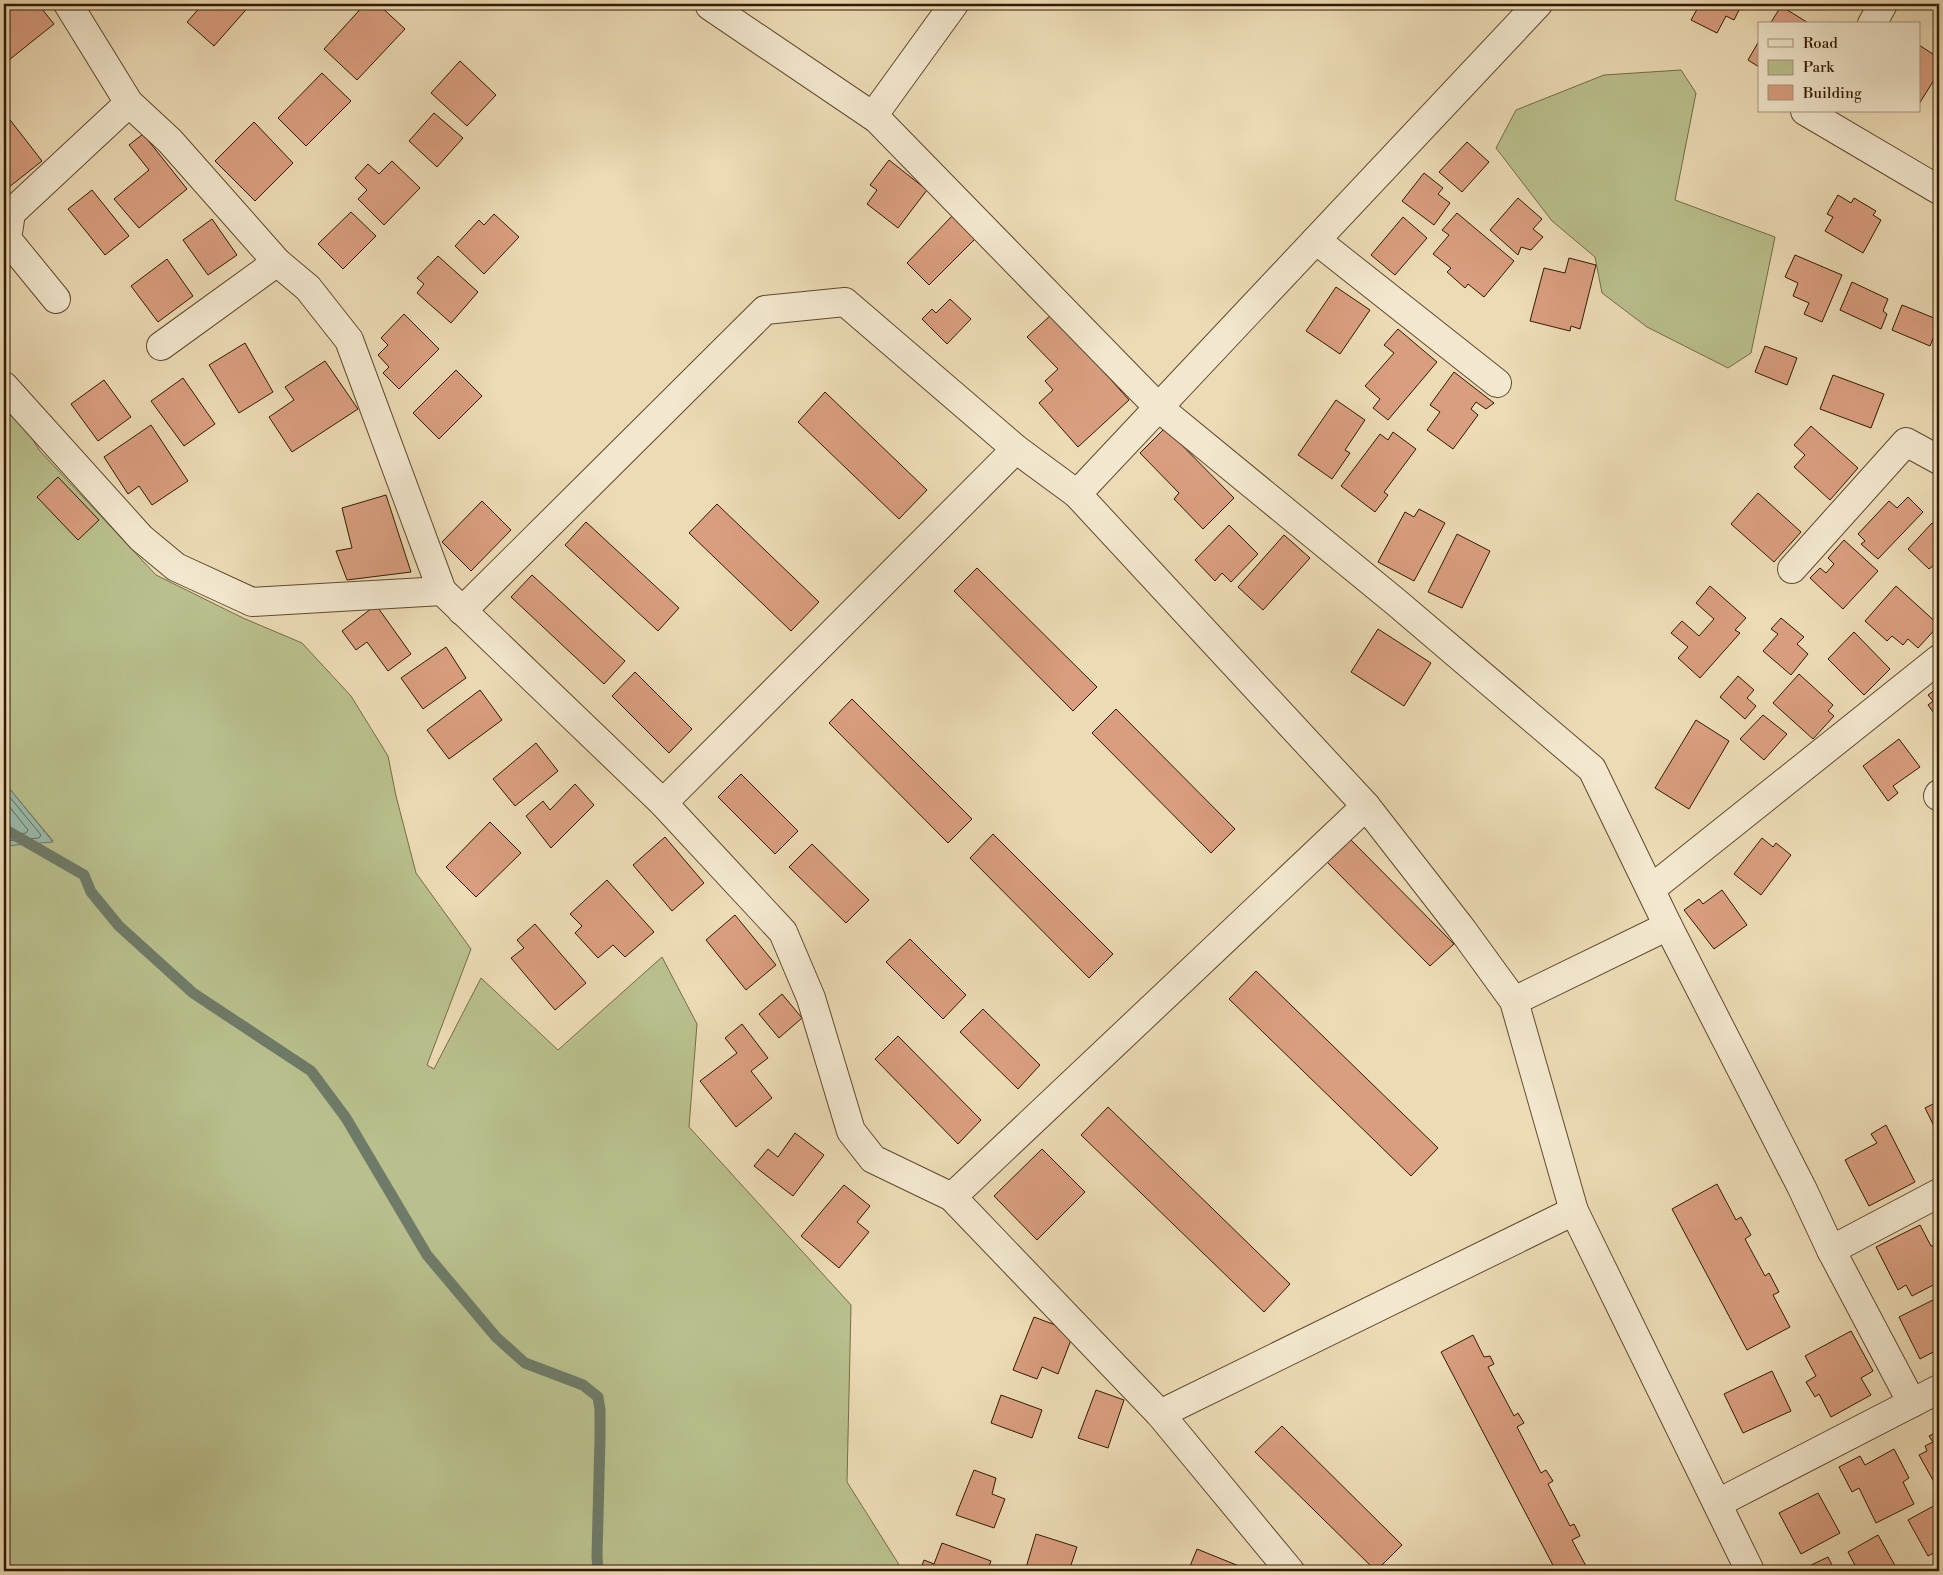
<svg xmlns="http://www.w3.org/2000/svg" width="1943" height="1575" viewBox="0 0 1943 1575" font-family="'Libre Bodoni',serif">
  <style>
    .green { fill: #b9c08d; stroke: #756d46 }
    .water { fill: #99bbad; stroke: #6f7b68 }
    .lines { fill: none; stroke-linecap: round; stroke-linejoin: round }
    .shore { stroke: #656a56; stroke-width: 1 }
    .stream { stroke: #6f7b68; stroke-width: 11 }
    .building { fill: #d99e7f; stroke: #311a00 }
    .minor-casing { stroke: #604a2d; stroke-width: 30 }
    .minor { stroke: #f3e8cf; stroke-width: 28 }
  </style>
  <rect width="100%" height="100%" fill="#ecdbb5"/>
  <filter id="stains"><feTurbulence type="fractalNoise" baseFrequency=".004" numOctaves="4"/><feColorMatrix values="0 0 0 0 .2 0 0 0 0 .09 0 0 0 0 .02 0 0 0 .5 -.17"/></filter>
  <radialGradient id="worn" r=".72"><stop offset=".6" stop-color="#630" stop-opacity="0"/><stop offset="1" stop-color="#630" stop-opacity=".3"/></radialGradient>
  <g class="green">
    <path d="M1681,70L1696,93L1675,200L1775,237L1751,353L1728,368L1647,327L1602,293L1595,257L1552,221L1496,148L1516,110L1604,75Z"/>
    <path d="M4,395L40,451L156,575L243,618L302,643L351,696L388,756L396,796L416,873L471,949L427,1065L434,1069L481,978L558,1050L662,957L697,1024L689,1127L851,1305L847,1482L903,1571H4V846L53,841L4,782Z"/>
  </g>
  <path class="water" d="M4,782L53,842L4,846Z"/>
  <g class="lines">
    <g class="shore">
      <path d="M4,790L41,835L39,838L4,841"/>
      <path d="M4,800L28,830L26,833L4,835"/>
    </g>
    <path class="stream" d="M4,829L84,875L91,892L119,926L193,993L311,1071L346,1118L427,1255L496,1337L525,1363L583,1385L598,1397L600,1410V1438L597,1556L598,1571"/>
  </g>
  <g class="building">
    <path d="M4,4H38L54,24L4,64Z"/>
    <path d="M203,4H251L214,46L187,22Z"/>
    <path d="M365,4H378L405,29L357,80L324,49Z"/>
    <path d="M1700,4H1742L1734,20L1726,16L1717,33L1691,20Z"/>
    <path d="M1781,6L1810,24H1770Z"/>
    <path d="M1759,41V67L1748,60Z"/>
    <path d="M1919,45L1939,58V72L1919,104Z"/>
    <path d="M460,61L496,95L467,126L431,93Z"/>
    <path d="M322,73L351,101L306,146L278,118Z"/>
    <path d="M434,113L463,138L437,167L409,141Z"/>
    <path d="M7,116L42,161L4,191V118Z"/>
    <path d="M254,122L293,163L255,201L215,161Z"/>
    <path d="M143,134L187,189L139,228L114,199L149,170L129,145Z"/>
    <path d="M1467,142L1489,162L1462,192L1439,172Z"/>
    <path d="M889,160L927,190L898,228L867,204L877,190L870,185Z"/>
    <path d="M392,161L420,188L384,225L358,199L367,190L355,178L368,164L379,174Z"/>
    <path d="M1424,173L1443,188L1438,194L1450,203L1434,225L1402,201Z"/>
    <path d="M92,190L129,236L105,255L68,209Z"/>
    <path d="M1838,195L1851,203L1854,198L1876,211L1873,215L1881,220L1863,253L1825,231L1833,217L1827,214Z"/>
    <path d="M1518,198L1542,219L1533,229L1543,237L1531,250L1521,247L1518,255L1490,230Z"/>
    <path d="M351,212L376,236L343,269L318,244Z"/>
    <path d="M1457,213L1514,261L1484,297L1468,284L1465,288L1447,272L1451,268L1433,254L1449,235L1442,230Z"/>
    <path d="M494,214L519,237L484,274L455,246L479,220L484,225Z"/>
    <path d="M952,216L975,239L929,285L907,263Z"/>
    <path d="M1403,217L1427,238L1395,275L1371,255Z"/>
    <path d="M212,219L237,255L208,275L183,240Z"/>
    <path d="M1795,255L1842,275L1822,322L1804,314L1809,303L1793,296L1798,283L1785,277Z"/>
    <path d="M438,256L478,292L451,323L417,293L424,284L417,278Z"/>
    <path d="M1569,258L1596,265L1580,329L1571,326L1570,331L1530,321L1544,268L1565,273Z"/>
    <path d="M167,259L193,296L158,322L131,286Z"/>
    <path d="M1852,282L1888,299L1883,311L1887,314L1881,329L1840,310Z"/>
    <path d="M1336,287L1370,310L1340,354L1306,331Z"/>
    <path d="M950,299L971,319L947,344L922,319L932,309L936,313Z"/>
    <path d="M1902,305L1939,320V324L1930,346L1892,330Z"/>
    <path d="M404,314L439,349L399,389L383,373L389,367L378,355L388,345L381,338Z"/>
    <path d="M1052,314L1129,400L1078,447L1039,403L1053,390L1045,381L1058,369L1027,337Z"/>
    <path d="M1398,329L1437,362L1388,420L1373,408L1380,399L1365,386L1394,353L1384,345Z"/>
    <path d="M245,343L273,392L239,413L209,365Z"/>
    <path d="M1765,346L1797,358L1787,385L1755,372Z"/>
    <path d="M325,361L358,409L292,452L269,417L294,400L285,387Z"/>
    <path d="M456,370L482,396L439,439L413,413Z"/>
    <path d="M1454,372L1494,403L1486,409L1476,402L1471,409L1478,415L1453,449L1427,430L1440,412L1430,405Z"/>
    <path d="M1833,375L1884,394L1871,428L1820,409Z"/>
    <path d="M183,378L215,424L184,446L151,401Z"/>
    <path d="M104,380L131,417L98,441L71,404Z"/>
    <path d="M825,392L927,490L899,519L798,422Z"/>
    <path d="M1336,400L1365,420L1345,450L1350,453L1332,479L1298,455Z"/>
    <path d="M151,425L188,481L152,505L139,486L128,494L104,457Z"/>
    <path d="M1811,426L1858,468L1830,500L1794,467L1805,455L1794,445Z"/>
    <path d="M1165,428L1234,498L1203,529L1174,499L1179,493L1140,453Z"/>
    <path d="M1393,432L1416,449L1384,492L1388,495L1375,512L1341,486L1380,434L1388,440Z"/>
    <path d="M58,477L99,520L78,540L37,497Z"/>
    <path d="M1758,493L1801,532L1774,562L1731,524Z"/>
    <path d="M386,495L411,572L347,580L336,551L352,548L342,508Z"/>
    <path d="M1908,497L1923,512L1878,559L1861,544L1865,541L1858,534L1889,501L1897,508Z"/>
    <path d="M482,501L511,530L471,571L442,542Z"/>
    <path d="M717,504L819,602L791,631L689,533Z"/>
    <path d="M1419,509L1445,523L1414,581L1378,562L1405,512L1414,517Z"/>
    <path d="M586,522L679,608L658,631L565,545Z"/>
    <path d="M1932,523L1937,527L1939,525V570L1934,565L1929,569L1908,549Z"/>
    <path d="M1229,525L1258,554L1231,582L1222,573L1215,581L1195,560Z"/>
    <path d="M1457,534L1490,551L1462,608L1428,592Z"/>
    <path d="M1284,535L1310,558L1263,610L1238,587Z"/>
    <path d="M1844,540L1878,571L1843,609L1810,578L1820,568L1826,573L1834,564L1828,558Z"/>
    <path d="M977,568L1097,687L1073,711L954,591Z"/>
    <path d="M532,575L625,661L604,684L511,597Z"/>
    <path d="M1710,586L1746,618L1735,630L1740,633L1700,678L1678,658L1688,647L1671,633L1682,621L1699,636L1714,619L1696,603Z"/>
    <path d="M1896,586L1939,625L1918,648L1908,639L1903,645L1892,636L1887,641L1865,621Z"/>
    <path d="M376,605L411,654L388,671L367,642L356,650L342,631Z"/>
    <path d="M1781,618L1804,637L1797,644L1808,654L1791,675L1763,651L1778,634L1771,629Z"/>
    <path d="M1378,629L1431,663L1404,706L1351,672Z"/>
    <path d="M1854,632L1890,669L1864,695L1828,659Z"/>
    <path d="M446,647L466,678L423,709L401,678Z"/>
    <path d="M635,672L692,729L669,753L612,696Z"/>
    <path d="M1799,674L1833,705L1828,711L1834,716L1813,739L1773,703Z"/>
    <path d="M1738,676L1754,690L1747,698L1756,706L1745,719L1720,697Z"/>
    <path d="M1939,687V720L1928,705L1933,701L1928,695Z"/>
    <path d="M480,690L502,720L449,759L427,730Z"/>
    <path d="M852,699L972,819L948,843L829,723Z"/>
    <path d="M1116,709L1235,829L1211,853L1092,733Z"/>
    <path d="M1763,715L1787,734L1764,760L1740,739Z"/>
    <path d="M1696,720L1729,741L1689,809L1655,788Z"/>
    <path d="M1899,739L1920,767L1893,786L1898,793L1888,801L1863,766Z"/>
    <path d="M536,743L558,771L515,806L493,779Z"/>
    <path d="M741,774L798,831L775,854L718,797Z"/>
    <path d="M575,784L594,805L551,848L526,816L543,801L550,810Z"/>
    <path d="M490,822L521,853L476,897L446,867Z"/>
    <path d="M993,834L1113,954L1089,978L970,858Z"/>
    <path d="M665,837L704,883L672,911L633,865Z"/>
    <path d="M1762,838L1773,847L1776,843L1791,855L1761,895L1734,874Z"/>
    <path d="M1350,839L1454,944L1430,966L1327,862Z"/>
    <path d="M812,844L869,900L846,923L789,867Z"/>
    <path d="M607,880L654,932L625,957L613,945L598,958L575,933L582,926L570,914Z"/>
    <path d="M1722,890L1747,925L1714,949L1684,910L1699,899L1703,904Z"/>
    <path d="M735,915L776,965L746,990L706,940Z"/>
    <path d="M535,924L586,983L555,1010L511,958L524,948L517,940Z"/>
    <path d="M910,939L966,995L943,1019L886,962Z"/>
    <path d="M1256,971L1438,1148L1411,1176L1229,999Z"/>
    <path d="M782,994L802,1018L779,1038L759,1014Z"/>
    <path d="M983,1009L1040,1065L1018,1089L960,1032Z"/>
    <path d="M742,1024L768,1058L751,1071L772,1098L736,1127L700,1081L737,1053L725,1038Z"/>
    <path d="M898,1036L981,1120L958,1144L875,1059Z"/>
    <path d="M1939,1101V1136L1925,1108Z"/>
    <path d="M1108,1107L1290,1284L1264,1312L1081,1135Z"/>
    <path d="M1886,1125L1915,1182L1869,1206L1845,1160L1877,1143L1871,1134Z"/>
    <path d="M795,1133L824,1155L793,1196L754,1166L768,1149L778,1157Z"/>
    <path d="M1042,1149L1085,1192L1037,1240L994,1196Z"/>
    <path d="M1717,1184L1736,1220L1741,1217L1751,1235L1745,1239L1765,1276L1769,1273L1779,1292L1773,1295L1790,1327L1747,1350L1672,1209Z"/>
    <path d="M844,1185L870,1206L857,1222L869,1232L839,1268L801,1236Z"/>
    <path d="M1920,1225L1931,1246L1939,1245V1282L1912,1296L1906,1285L1898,1290L1876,1247Z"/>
    <path d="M1939,1297V1349L1920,1359L1899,1317Z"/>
    <path d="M1034,1317L1074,1332L1058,1374L1042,1367L1037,1379L1013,1370Z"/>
    <path d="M1851,1331L1873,1371L1861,1378L1871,1395L1831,1417L1819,1394L1815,1397L1806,1382L1816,1376L1805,1356Z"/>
    <path d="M1473,1335L1484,1357L1490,1356L1494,1364L1488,1367L1514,1416L1518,1413L1524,1423L1517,1427L1541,1473L1546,1470L1553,1481L1548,1484L1570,1526L1574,1524L1580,1536L1572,1540L1586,1566L1577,1571H1556L1441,1352Z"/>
    <path d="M1772,1371L1791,1411L1743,1433L1724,1394Z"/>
    <path d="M1096,1390L1124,1400L1108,1448L1078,1438Z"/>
    <path d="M1001,1395L1042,1410L1032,1438L991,1423Z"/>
    <path d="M1282,1426L1402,1545L1376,1571L1255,1452Z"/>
    <path d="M1939,1431V1491L1919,1455L1927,1451L1925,1446L1933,1442L1929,1436Z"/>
    <path d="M1894,1449L1909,1478L1903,1482L1914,1504L1876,1523L1859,1488L1852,1492L1839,1467L1860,1456L1865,1465Z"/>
    <path d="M974,1470L996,1478L992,1494L1005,1499L994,1528L956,1515Z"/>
    <path d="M1818,1493L1840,1533L1801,1554L1779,1513Z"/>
    <path d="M1939,1503V1551V1550L1928,1556L1908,1520Z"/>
    <path d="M1036,1534L1077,1547L1069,1571H1025Z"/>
    <path d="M1878,1535L1898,1571H1858L1848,1552Z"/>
    <path d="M942,1543L991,1561L987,1571H920L924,1560L934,1564Z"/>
    <path d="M1197,1549L1239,1566L1237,1571H1188Z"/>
    <path d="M1828,1557L1835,1571H1806L1805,1568Z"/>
  </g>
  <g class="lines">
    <defs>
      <g id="minor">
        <path d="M68,4L129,103L170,141L277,262L308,288L349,340L442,591L663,803L783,932L811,998L851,1131L873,1159L952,1197L1160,1414L1290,1571"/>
        <path d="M710,4V6L877,119L1158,407L1397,603L1592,769L1668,926L1802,1188L1831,1250L1912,1403"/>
        <path d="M1872,24L1883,4"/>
        <path d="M1805,111L1939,190"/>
        <path d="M873,116L954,4"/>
        <path d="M1316,240L1497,383"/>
        <path d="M56,299L7,239L11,213L129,103"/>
        <path d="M161,346L277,262"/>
        <path d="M4,386L141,538L176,567L252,602L442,591"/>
        <path d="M1077,494L1538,4"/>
        <path d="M1792,569L1906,442L1939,460"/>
        <path d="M462,611L765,310L845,302L1016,449L1077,494L1366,806L1461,928L1514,1001L1574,1211L1750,1571"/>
        <path d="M1938,796L1939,794"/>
        <path d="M663,803L1016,449"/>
        <path d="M1651,889L1939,659"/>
        <path d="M1514,1001L1668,926"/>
        <path d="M952,1197L1366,806"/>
        <path d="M1831,1250L1939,1193"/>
        <path d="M1160,1414L1574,1211"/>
        <path d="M1718,1503L1939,1389"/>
      </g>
    </defs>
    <use href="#minor" class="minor-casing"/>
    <use href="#minor" class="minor"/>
  </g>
  <rect width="1943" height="1575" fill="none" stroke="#ecdbb5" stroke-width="20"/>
  <rect x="5" y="5" width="1933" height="1565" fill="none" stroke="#311a00" stroke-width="2.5"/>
  <rect x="10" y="10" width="1923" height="1555" fill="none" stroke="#311a00"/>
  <rect x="1758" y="22" width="162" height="90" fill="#f3e8cf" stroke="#a5967c"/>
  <rect x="1768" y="39" width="25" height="8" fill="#f3e8cf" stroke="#a5967c"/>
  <text x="1803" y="48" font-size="15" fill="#311a00">Road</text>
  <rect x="1768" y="60" width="25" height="15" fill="#b9c08d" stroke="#a5967c"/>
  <text x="1803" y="72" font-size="15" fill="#311a00">Park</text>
  <rect x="1768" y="85" width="25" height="15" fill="#d99e7f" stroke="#a5967c"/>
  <text x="1803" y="98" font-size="15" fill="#311a00">Building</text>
  <rect width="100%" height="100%" filter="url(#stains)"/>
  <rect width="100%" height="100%" fill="url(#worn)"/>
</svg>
